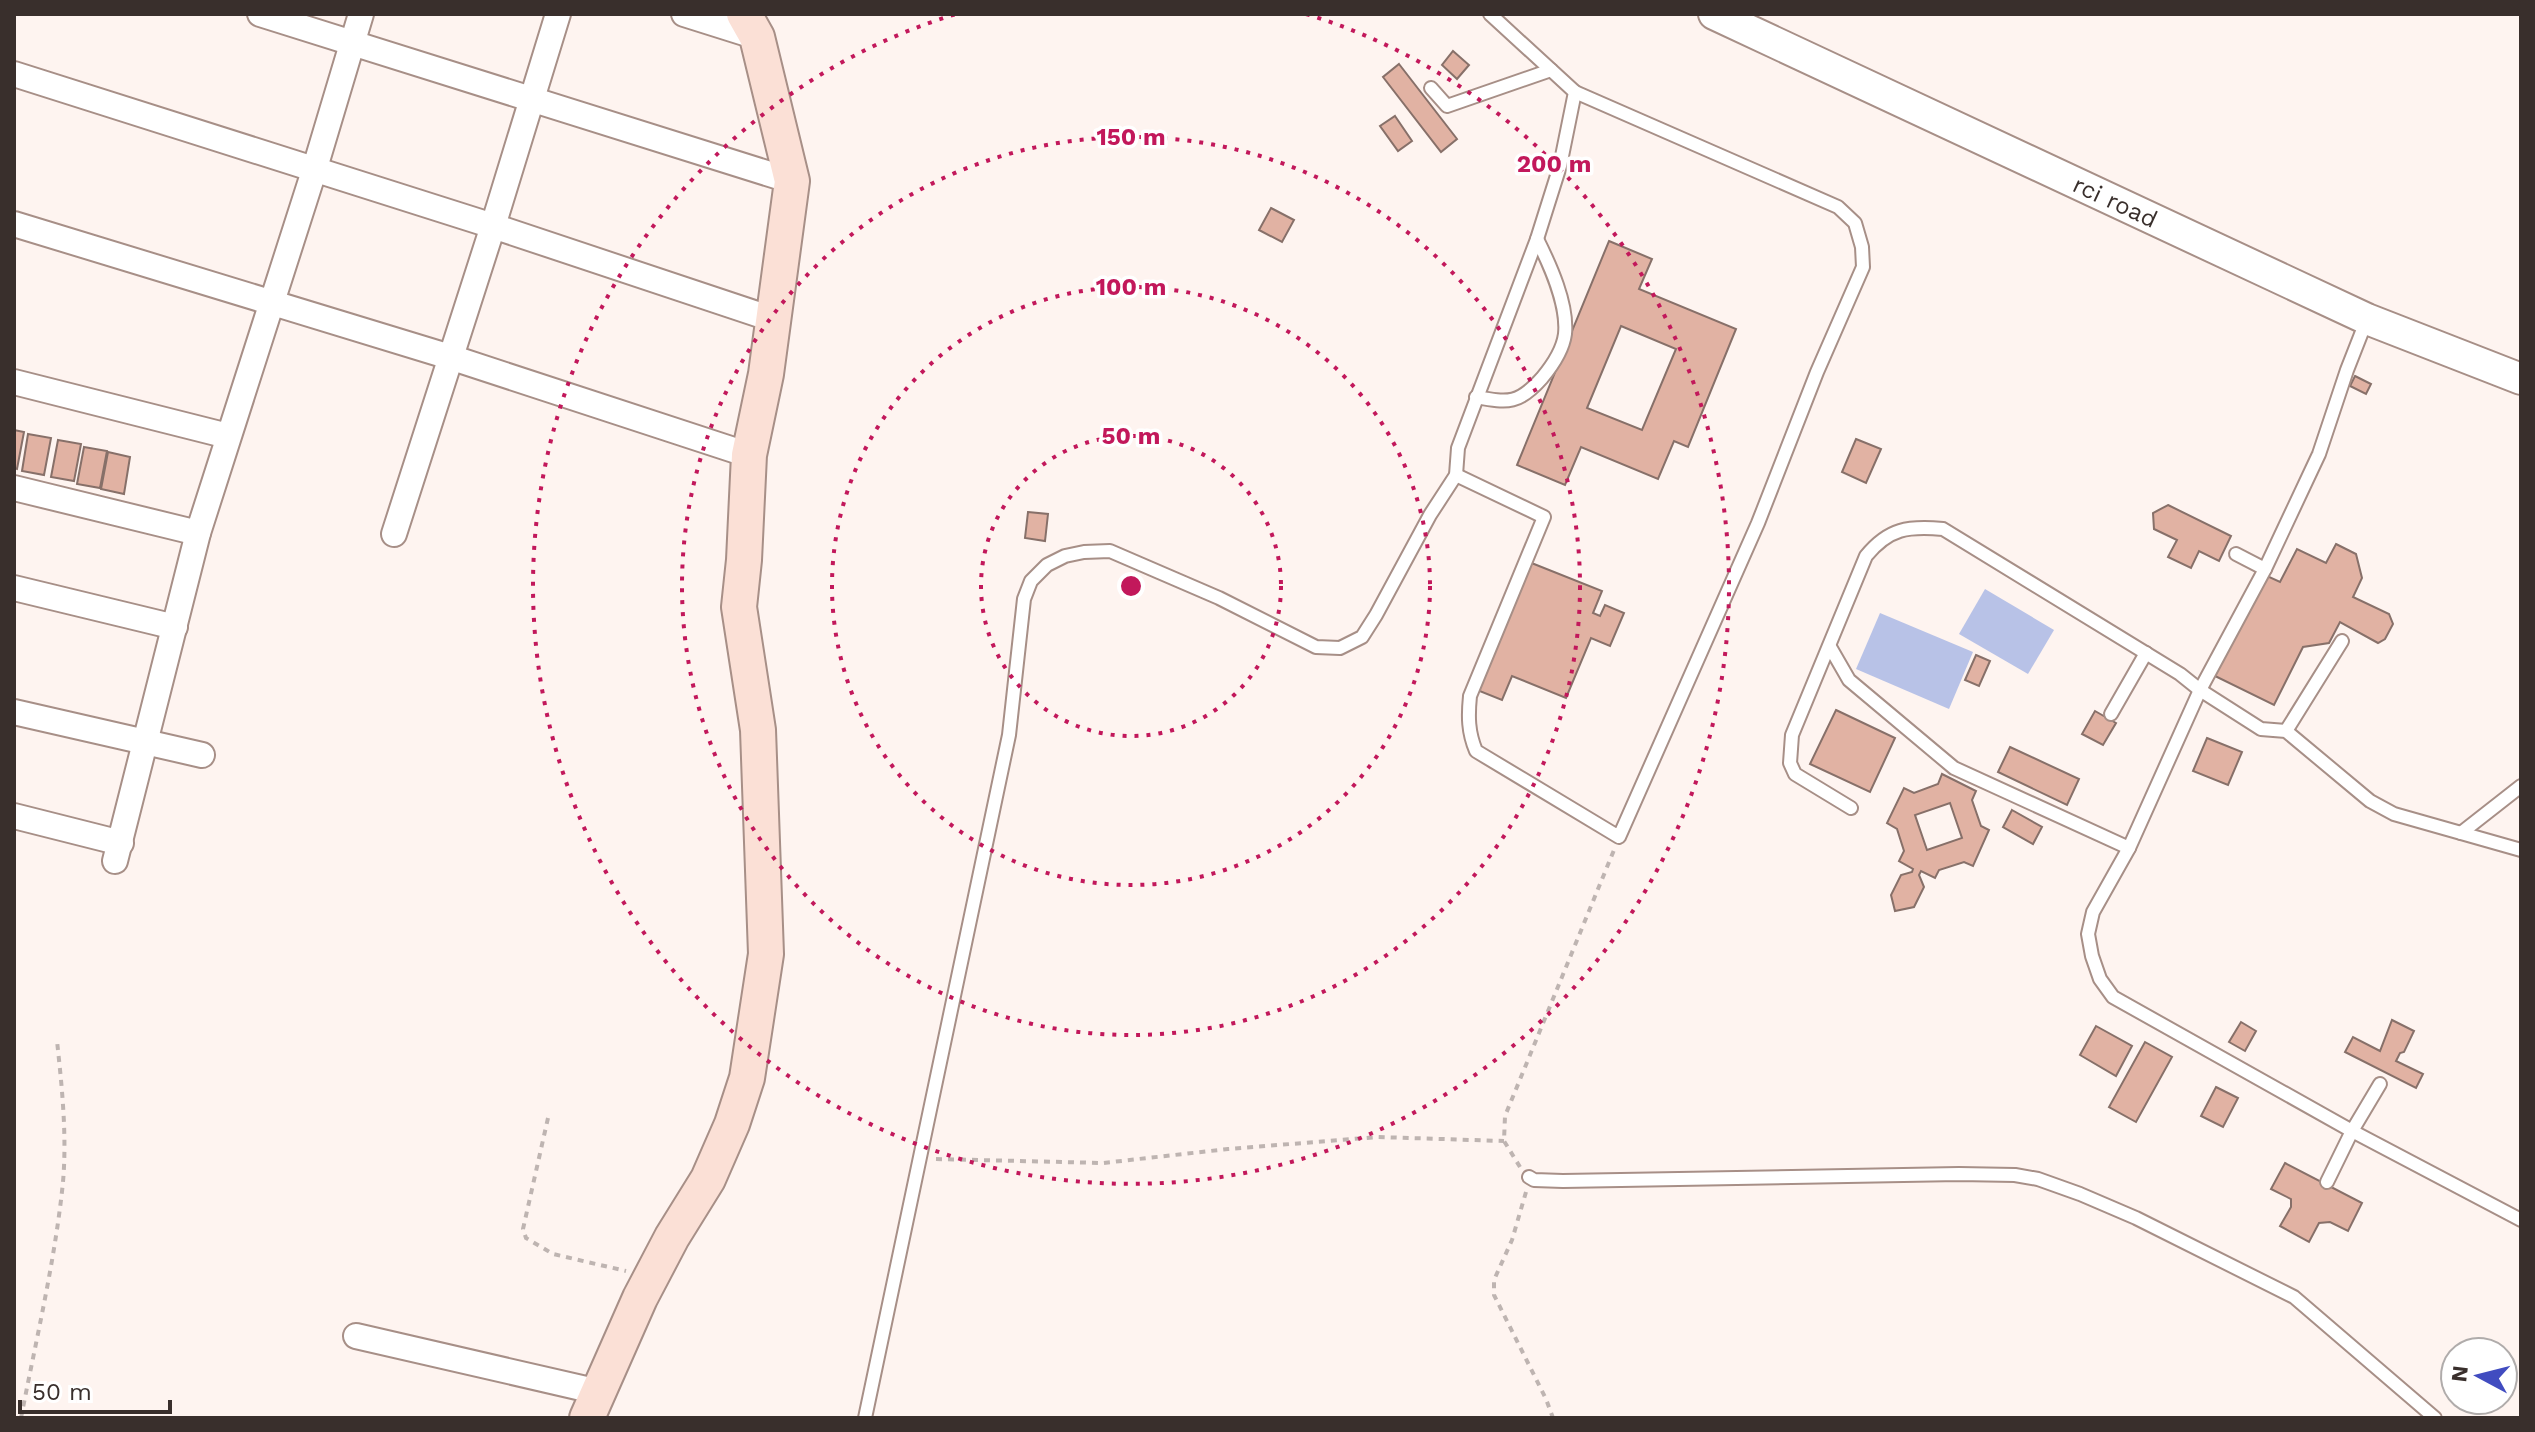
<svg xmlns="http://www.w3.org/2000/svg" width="2535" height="1432" viewBox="0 0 2535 1432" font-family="'Work Sans',sans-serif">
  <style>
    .green { fill: #b8c2e7 }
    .building { fill: #e1b2a3; stroke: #877069; stroke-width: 2; fill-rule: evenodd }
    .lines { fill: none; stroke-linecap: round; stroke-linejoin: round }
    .service-casing { stroke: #a78f87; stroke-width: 16 }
    .minor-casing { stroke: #a78f87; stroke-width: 28 }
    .tertiary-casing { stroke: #a78f87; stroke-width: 34 }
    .secondary-casing { stroke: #a78f87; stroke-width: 38 }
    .path { stroke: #beb4b1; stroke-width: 4; stroke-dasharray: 6 6; stroke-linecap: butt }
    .service { stroke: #fff; stroke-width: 12 }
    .minor { stroke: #fff; stroke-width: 24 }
    .tertiary { stroke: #fff; stroke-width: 30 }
    .secondary { stroke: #fbe0d6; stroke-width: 34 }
    .ring { fill: none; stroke: #c2185b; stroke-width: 4; stroke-dasharray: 4 8 }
    .labels { text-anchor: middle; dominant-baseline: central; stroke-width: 7; stroke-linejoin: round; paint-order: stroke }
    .street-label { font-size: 24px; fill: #392f2c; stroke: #fff }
    .centre { fill: #c2185b; stroke: #fff; stroke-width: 4 }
    .ring-label { font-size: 24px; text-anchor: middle; font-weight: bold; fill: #c2185b; stroke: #fff; stroke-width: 7; stroke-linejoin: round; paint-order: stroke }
  </style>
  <rect width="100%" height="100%" fill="#fef4f0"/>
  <g class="green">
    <path d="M1985,589L2054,630L2028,674L1959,634Z"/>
    <path d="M1880,613L1973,652L1949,709L1856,669Z"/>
  </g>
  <g class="building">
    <path d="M1453,51L1469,65L1457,79L1442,65Z"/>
    <path d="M1399,64L1457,139L1441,152L1383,77Z"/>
    <path d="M1395,116L1412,141L1398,151L1380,126Z"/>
    <path d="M1271,208L1294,220L1282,242L1259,230Z"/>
    <path d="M1609,241L1652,259L1639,289L1736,329L1688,447L1674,441L1658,479L1581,447L1565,485L1517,465ZM1621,326L1676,349L1642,430L1587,408Z"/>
    <path d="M2355,376L2371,384L2366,394L2350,386Z"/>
    <path d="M14,430L24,432L17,469L14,468Z"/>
    <path d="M28,434L51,438L44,475L22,471Z"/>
    <path d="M1856,439L1881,449L1866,483L1842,472Z"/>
    <path d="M58,440L81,444L74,481L51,477Z"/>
    <path d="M84,447L107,451L100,488L77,484Z"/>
    <path d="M108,452L130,457L124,494L101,489Z"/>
    <path d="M2168,505L2231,536L2219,561L2199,551L2191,568L2168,557L2177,540L2154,529L2153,513Z"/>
    <path d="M1028,512L1048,514L1045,541L1025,538Z"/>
    <path d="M2336,544L2356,554L2362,578L2353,597L2389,614L2393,624L2385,639L2378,643L2340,622L2329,643L2303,647L2274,705L2215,676L2265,575L2280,582L2297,549L2326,563Z"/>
    <path d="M1529,562L1602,591L1593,613L1600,616L1605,605L1624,613L1610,646L1591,638L1566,698L1512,676L1502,700L1477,690Z"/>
    <path d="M1976,655L1990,661L1979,686L1965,680Z"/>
    <path d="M1836,710L1895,738L1870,792L1810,764Z"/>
    <path d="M2095,711L2116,723L2103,745L2082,734Z"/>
    <path d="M2207,738L2242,752L2228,785L2193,771Z"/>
    <path d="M2010,747L2079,779L2067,805L1998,772Z"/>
    <path d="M1942,774L1976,791L1972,800L1981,826L1989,830L1973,866L1964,862L1939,870L1935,878L1921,871L1919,875L1924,887L1914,907L1895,911L1891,895L1901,875L1912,872L1913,869L1899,861L1904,851L1897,829L1887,823L1904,788L1914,793L1938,784ZM1950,803L1962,838L1927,850L1915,815Z"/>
    <path d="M2012,810L2042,827L2033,844L2003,827Z"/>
    <path d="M2392,1020L2414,1031L2404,1052L2400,1053L2396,1061L2423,1074L2416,1088L2345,1052L2353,1037L2380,1051Z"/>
    <path d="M2241,1022L2256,1031L2245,1051L2229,1042Z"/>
    <path d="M2096,1026L2132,1046L2116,1076L2080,1055Z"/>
    <path d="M2145,1042L2172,1057L2136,1122L2109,1107Z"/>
    <path d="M2216,1087L2238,1098L2223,1127L2201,1116Z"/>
    <path d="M2285,1163L2362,1203L2348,1231L2330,1222L2319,1223L2309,1242L2280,1226L2291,1207V1199L2271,1189Z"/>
  </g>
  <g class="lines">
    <defs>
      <g id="service">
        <path d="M1431,88L1447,106L1551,70"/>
        <path d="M2367,319L2347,370L2319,454L2265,569L2200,690L2129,848L2093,912L2088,934L2092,956L2100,979L2113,997L2352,1131L2521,1220"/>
        <path d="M1476,397C1509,403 1519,404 1542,378C1552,366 1563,349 1565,334C1568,304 1550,265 1537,239"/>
        <path d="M1456,475L1544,517L1470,696C1468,716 1468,732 1476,751L1619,837L1758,523L1817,372L1863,267L1862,247L1855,223L1838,207L1575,92"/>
        <path d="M2236,554L2265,569"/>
        <path d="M1830,647L1849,680L1954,768L2129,848"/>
        <path d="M2111,714L2146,653"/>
        <path d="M2286,731L2342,641"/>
        <path d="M1851,808L1795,774L1790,763L1792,735L1866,556C1889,528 1908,526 1943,529L2180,674L2200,690L2261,729L2286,731L2370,801L2394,814L2521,850"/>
        <path d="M2461,833L2521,786"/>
        <path d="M1529,1177L1534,1180L1563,1181L1959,1174L2015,1175L2038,1179L2080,1194L2136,1218L2294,1297L2435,1418"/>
        <path d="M2327,1182L2352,1131L2380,1084"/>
        <path d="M865,1418L1009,735L1024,599L1031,581L1047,565L1065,556L1084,552L1110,551L1219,598L1316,647L1340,648L1362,637L1376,615L1430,515L1456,475L1458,448L1537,239L1560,166L1575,92L1490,14"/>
      </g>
      <g id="minor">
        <path d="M260,14L792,181"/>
        <path d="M684,14L757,37"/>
        <path d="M14,74L493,226L772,319"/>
        <path d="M14,224L450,357L749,455"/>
        <path d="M14,382L228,436"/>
        <path d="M14,488L198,533"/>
        <path d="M394,534L493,226L558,14"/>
        <path d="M14,588L175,627"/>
        <path d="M14,712L202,755"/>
        <path d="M14,816L121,843"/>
        <path d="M115,861L198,533L314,171L361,14"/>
        <path d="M356,1336L599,1392"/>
      </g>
      <path id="tertiary" d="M1714,14L2367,319L2521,379"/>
      <path id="secondary" d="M587,1418L640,1298L672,1237L708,1179L732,1124L747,1078L766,954L758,730L739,607L744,560L749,455L766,374L792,181L757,37L744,14"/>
    </defs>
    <use href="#service" class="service-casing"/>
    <use href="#minor" class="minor-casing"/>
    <use href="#tertiary" class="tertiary-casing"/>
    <use href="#secondary" class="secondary-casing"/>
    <g class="path">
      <path d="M548,1118L523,1229L526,1238L553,1254L626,1271"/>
      <path d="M936,1159L1103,1163L1228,1149L1378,1137L1504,1141"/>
      <path d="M1520,1167L1504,1141L1505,1116L1614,850"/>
      <path d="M1526,1192L1512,1240L1494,1280V1295L1546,1399L1553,1418"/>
      <path d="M21,1418C36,1340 55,1261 63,1182C67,1135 62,1087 57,1041"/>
    </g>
    <use href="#service" class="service"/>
    <use href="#minor" class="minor"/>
    <use href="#tertiary" class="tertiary"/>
    <use href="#secondary" class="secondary"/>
  </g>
  <g class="ring">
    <circle cx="1131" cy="586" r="150"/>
    <circle cx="1131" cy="586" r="299"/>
    <circle cx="1131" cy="586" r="449"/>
    <path d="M1306 14A598 598 0 1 1 956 14"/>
  </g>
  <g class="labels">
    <g class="street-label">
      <text transform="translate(2115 202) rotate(25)">rci road</text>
    </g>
  </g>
  <circle cx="1131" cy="586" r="12" class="centre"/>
  <g class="ring-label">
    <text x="1131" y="145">150 m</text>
    <text x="1554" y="172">200 m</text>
    <text x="1131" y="295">100 m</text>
    <text x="1131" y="444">50 m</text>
  </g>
  <rect width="2535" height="1432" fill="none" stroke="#392f2c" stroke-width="32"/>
  <g transform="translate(2479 1376) rotate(277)"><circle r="38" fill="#ffffff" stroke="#b0acab" stroke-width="2"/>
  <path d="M0-6L14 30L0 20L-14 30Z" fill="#414cc0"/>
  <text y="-12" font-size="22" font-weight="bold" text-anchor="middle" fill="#392f2c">N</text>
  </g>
  <path d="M20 1400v12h150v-12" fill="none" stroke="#392f2c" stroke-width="4"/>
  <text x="32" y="1400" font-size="24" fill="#392f2c" stroke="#ffffff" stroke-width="6" paint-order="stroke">50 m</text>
</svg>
